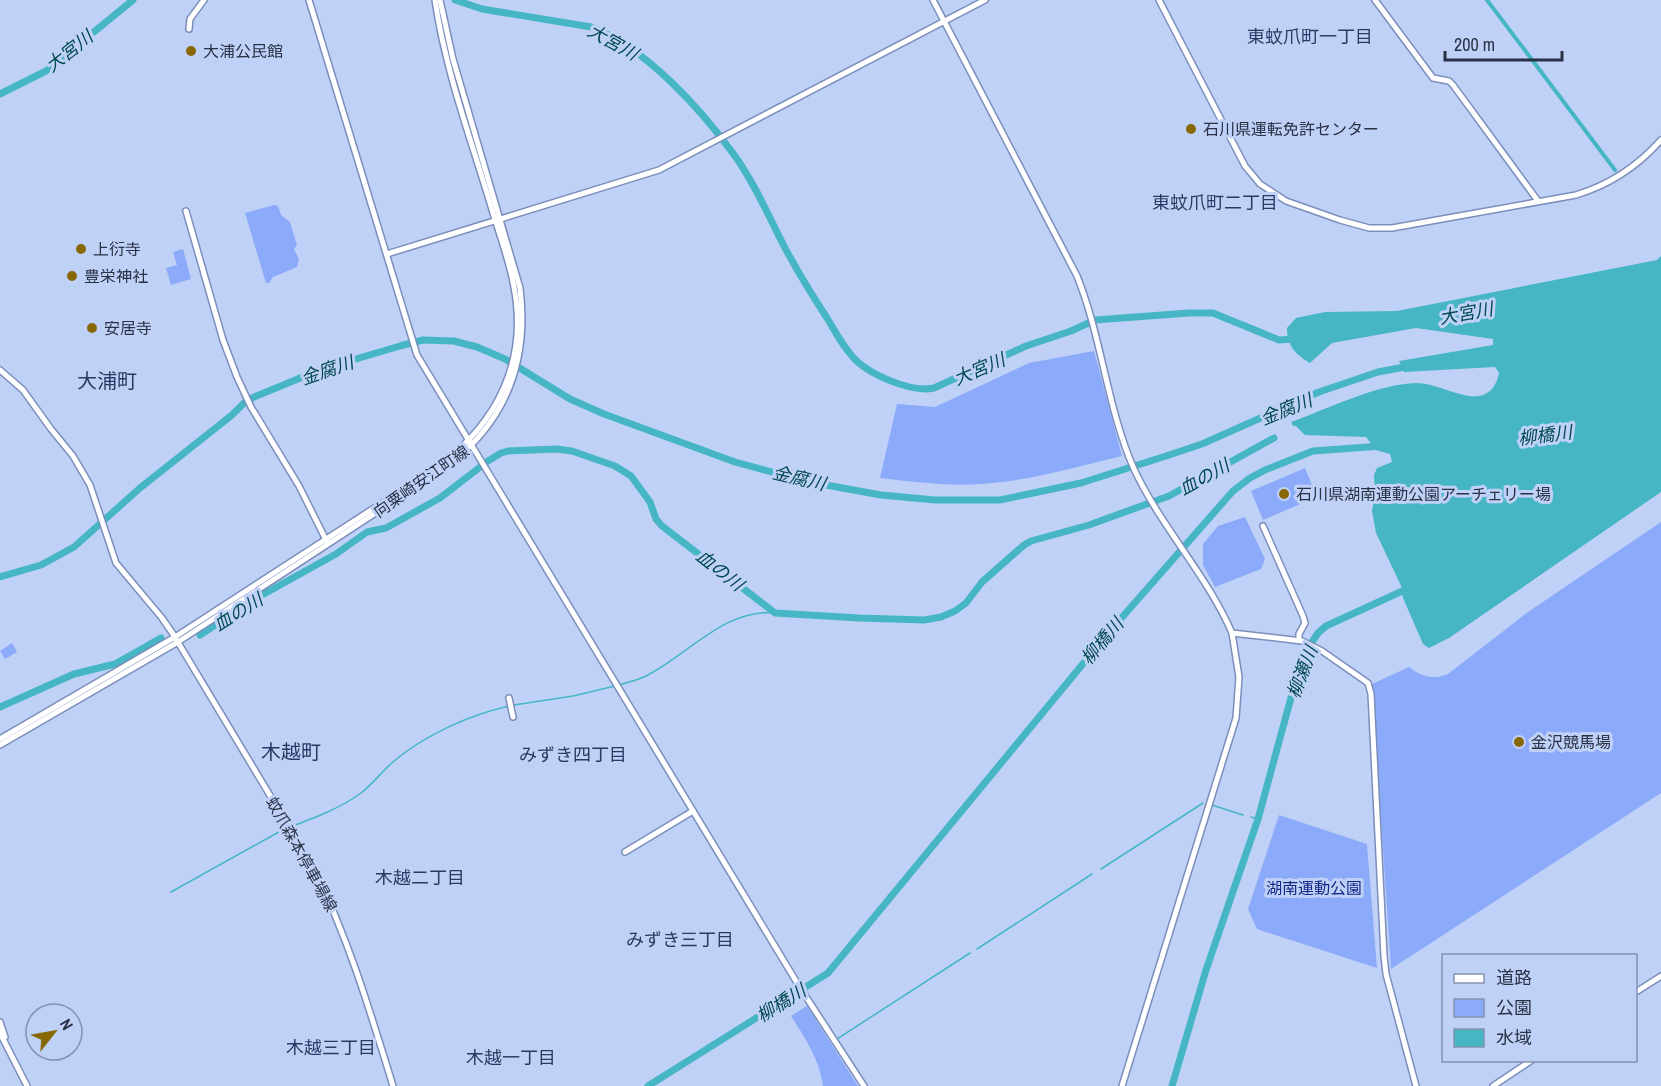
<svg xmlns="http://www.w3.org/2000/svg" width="1661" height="1086" viewBox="0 0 1661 1086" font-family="'Archivo Narrow','Noto Sans JP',sans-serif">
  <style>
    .green { fill: #8baaf9 }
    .water { fill: #46b6c4 }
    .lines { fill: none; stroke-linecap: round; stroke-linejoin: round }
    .stream { stroke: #46b6c4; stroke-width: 1.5 }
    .canal { stroke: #46b6c4; stroke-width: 4 }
    .river { stroke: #46b6c4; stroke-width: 7 }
    .tertiary-casing { stroke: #7b8ebb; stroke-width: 8 }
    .secondary-casing { stroke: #7b8ebb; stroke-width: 8 }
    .tertiary { stroke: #fff; stroke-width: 5 }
    .secondary { stroke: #fff; stroke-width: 5 }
    .poi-dot { fill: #886805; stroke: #c0d1f8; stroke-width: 2 }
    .labels { text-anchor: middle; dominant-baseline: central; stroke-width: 6; stroke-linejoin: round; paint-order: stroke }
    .poi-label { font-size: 16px; fill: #293144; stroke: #c0d1f8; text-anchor: start }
    .street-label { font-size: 16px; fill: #293144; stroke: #c0d1f8 }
    .park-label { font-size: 16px; fill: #132785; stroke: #c0d1f8 }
    .neighbourhood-label { font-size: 18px; fill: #2b3a62; stroke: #c0d1f8 }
    .water-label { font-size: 18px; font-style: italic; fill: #00484f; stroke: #c0d1f8 }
    .quarter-label { font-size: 20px; fill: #2b3a62; stroke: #c0d1f8 }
  </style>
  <rect width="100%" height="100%" fill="#c0d1f8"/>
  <g class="green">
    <path d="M274,205L278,206L281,215L290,222L297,245L294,249L299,259L297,267L273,277L269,283H266L245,213Z"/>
    <path d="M183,249L191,279L171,285L166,268L177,265L173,252Z"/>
    <path d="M1094,351L1122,456C1076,467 1029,481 981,484C947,486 914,482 880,478L897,404L935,407L1029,363Z"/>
    <path d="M1305,468L1317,497L1263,520L1251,491Z"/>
    <path d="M1245,517L1265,559L1261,569L1215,587L1203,565V544L1218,526Z"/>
    <path d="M1661,522V793L1391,969L1372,684L1409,667C1421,677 1434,680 1448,674L1528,612Z"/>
    <path d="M12,643L17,652L5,659L0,651Z"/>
    <path d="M1279,815L1367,844L1377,968L1257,929L1248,909Z"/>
    <path d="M807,1006L858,1086H823C820,1060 805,1038 791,1016Z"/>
  </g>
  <path class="water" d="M1661,256V492L1449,638L1429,648L1423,644L1403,598L1402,588L1396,575L1376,533L1372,511L1375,494L1374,475L1377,468L1392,462L1390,454L1376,450L1366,437L1305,435L1296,426H1293L1291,422C1327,409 1378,384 1416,383C1436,383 1463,399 1479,396C1491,394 1497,384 1499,373L1495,367L1404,372L1399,361L1493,345V339L1416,328L1332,343L1310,363C1295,354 1287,346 1287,328L1296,318L1325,312L1397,311L1657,260Z"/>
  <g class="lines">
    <g class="stream">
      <path d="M620,685C628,682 638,680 646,676C688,655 725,608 775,613"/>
      <path d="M514,705L573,696L615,686"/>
      <path d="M1212,805L1243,815"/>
      <path d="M1251,817L1258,819"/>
      <path d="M290,827C314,818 341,808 361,793C373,784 382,771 394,761C425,735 469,715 509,706"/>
      <path d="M1101,869L1203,803"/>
      <path d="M171,892L286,828"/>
      <path d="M977,949L1092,874"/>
      <path d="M837,1039L970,953"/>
    </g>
    <path class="canal" d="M1487,0L1615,170"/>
    <g class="river">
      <path d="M455,0L482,9L591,27C645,47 701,109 735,156C755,184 769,217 785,248C798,272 812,295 827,318C835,331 842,345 852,356C867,374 911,393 934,388L1026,346L1071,331L1095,320L1189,313H1213L1279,340L1295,339"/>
      <path d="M0,94L46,71L133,0"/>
      <path d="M0,577L41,565L74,547L140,488L232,415L244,403L254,397L322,369L400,346L423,340L454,341L477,347L505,359L570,399L604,414L735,462L804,481L881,495L935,500H1000L1081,483L1166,456L1202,444L1319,392L1378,372L1410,366"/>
      <path d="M200,635L253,600L336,554L367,532L386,528L440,498L488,461L501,453L508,451L556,449L572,451L615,466L631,476L650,502L656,519L662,526L775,613L859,618L924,620L941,617L955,611L966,603L982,582L1024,545L1031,541L1089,525L1169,496L1274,438"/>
      <path d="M0,707L74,674L115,664L161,638"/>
      <path d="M648,1086L828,973L1110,631L1233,491L1250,478L1265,470L1313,451L1382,446"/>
      <path d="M1172,1086L1206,970L1258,819L1298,672L1308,648L1318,633L1326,626L1409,588"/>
    </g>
    <defs>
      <g id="tertiary">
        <path d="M309,0L417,355L799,986L864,1086"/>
        <path d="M933,0L1077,276C1102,338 1107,408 1134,469C1161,527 1207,575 1232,633L1302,641L1322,651L1368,683L1371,694L1384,956L1386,974L1416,1086"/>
        <path d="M1159,0L1245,166L1260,184L1286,201L1340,220L1369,228H1392L1576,195C1609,185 1638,166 1661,140"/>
        <path d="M1375,0L1433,78L1449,81L1453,85L1538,201"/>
        <path d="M189,29L190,19L204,0"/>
        <path d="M186,211L223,340L237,377L251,407L299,486L327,542"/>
        <path d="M387,254L659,170L985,0"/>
        <path d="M0,370L23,390L51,429L73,456L90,485L116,563L162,618L175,637"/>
        <path d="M1263,526L1303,616L1305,623L1299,634V640"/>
        <path d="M509,698L513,717"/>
        <path d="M625,852L693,811"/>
        <path d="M1636,992L1661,976"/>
        <path d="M0,1022L5,1037"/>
        <path d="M0,1033L27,1086"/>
        <path d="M1122,1086L1236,718L1239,677L1232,633"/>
        <path d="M1493,1086L1532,1060"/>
      </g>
      <g id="secondary">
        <path d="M176,639L313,867C348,937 370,1011 393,1086"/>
        <path d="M0,739L175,637L439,466C498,422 528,361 514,287C509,258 498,231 490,203C470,137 445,69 435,0"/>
        <path d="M0,745L178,642L446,467C506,422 529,361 520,288L453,59L440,0"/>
      </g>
    </defs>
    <use href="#tertiary" class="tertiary-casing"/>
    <use href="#secondary" class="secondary-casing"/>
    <use href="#tertiary" class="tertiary"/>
    <use href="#secondary" class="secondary"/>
  </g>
  <g class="poi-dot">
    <circle cx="191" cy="51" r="6"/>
    <circle cx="1191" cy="129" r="6"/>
    <circle cx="81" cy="249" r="6"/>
    <circle cx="72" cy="276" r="6"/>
    <circle cx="92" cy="328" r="6"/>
    <circle cx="1284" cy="494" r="6"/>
    <circle cx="1519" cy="742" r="6"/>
  </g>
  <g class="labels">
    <g class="poi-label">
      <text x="203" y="51">大浦公民館</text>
      <text x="1203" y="129">石川県運転免許センター</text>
      <text x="93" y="249">上衍寺</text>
      <text x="84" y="276">豊栄神社</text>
      <text x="104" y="328">安居寺</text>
      <text x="1296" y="494">石川県湖南運動公園アーチェリー場</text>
      <text x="1531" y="742">金沢競馬場</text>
    </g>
    <g class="street-label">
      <text transform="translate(421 481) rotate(-35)">向粟崎安江町線</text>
      <text transform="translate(302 854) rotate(61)">蚊爪森本停車場線</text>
    </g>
    <g class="park-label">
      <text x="1314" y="888">湖南運動公園</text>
    </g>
    <g class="neighbourhood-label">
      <text x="1310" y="36">東蚊爪町一丁目</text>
      <text x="1215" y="202">東蚊爪町二丁目</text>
      <text x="573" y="754">みずき四丁目</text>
      <text x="420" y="877">木越二丁目</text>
      <text x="680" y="939">みずき三丁目</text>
      <text x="331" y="1047">木越三丁目</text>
      <text x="511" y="1057">木越一丁目</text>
    </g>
    <g class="water-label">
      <text transform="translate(613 42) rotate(29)">大宮川</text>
      <text transform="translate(69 51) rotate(-38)">大宮川</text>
      <text transform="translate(1466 313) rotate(-10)">大宮川</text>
      <text transform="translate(979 369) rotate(-23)">大宮川</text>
      <text transform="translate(327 370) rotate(-19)">金腐川</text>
      <text transform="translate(1286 409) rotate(-22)">金腐川</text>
      <text transform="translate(1545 435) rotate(-7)">柳橋川</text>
      <text transform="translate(1204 477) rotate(-29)">血の川</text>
      <text transform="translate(799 478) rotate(13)">金腐川</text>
      <text transform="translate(720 570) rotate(38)">血の川</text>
      <text transform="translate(238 612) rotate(-32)">血の川</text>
      <text transform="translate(1102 641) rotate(-50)">柳橋川</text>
      <text transform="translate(1302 672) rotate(-69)">柳瀬川</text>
      <text transform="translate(781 1003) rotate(-32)">柳橋川</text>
    </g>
    <g class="quarter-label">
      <text x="107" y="380">大浦町</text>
      <text x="291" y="751">木越町</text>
    </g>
  </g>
  <rect x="1442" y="954" width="195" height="108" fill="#c0d1f8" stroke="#8491b0" stroke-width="1.5"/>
  <rect x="1454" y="974" width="30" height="9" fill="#ffffff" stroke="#8491b0" stroke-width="1.5"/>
  <text x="1496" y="984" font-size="18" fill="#293144">道路</text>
  <rect x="1454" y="999" width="30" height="18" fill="#8baaf9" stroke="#8491b0" stroke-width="1.5"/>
  <text x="1496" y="1014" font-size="18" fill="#293144">公園</text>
  <rect x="1454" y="1029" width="30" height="18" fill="#46b6c4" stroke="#8491b0" stroke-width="1.5"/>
  <text x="1496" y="1044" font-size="18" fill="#293144">水域</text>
  <g transform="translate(54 1032) rotate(59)"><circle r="28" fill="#c0d1f8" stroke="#8491b0" stroke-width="1.5"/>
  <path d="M0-4.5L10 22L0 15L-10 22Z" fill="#886805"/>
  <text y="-9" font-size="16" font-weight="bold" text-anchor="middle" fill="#293144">N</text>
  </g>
  <path d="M1445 51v9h117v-9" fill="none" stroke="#293144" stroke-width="3"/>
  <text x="1454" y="51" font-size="18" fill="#293144" stroke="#c0d1f8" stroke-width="4.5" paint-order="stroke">200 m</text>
</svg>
